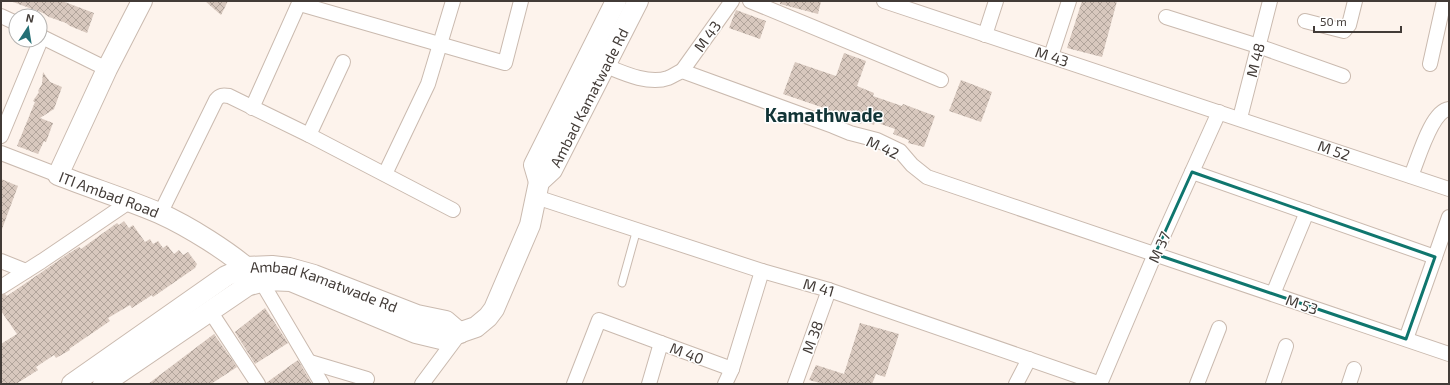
<svg xmlns="http://www.w3.org/2000/svg" width="1450" height="385" viewBox="0 0 1450 385" font-family="'Exo 2',sans-serif">
  <style>
    .building { fill: url(#building-cross-hatch) }
    .lines { fill: none; stroke-linecap: round; stroke-linejoin: round }
    .lane-casing { stroke: #cabaaf; stroke-width: 9 }
    .street-casing { stroke: #cabaaf; stroke-width: 16 }
    .secondary-casing { stroke: #cabaaf; stroke-width: 22 }
    .lane { stroke: #fff; stroke-width: 7 }
    .street { stroke: #fff; stroke-width: 14 }
    .secondary { stroke: #fff; stroke-width: 20 }
    .marked { fill: none; stroke: #0f766e; stroke-width: 3; stroke-linejoin: round }
    .labels { text-anchor: middle; dominant-baseline: central; stroke-width: 3; stroke-linejoin: round; paint-order: stroke }
    .street-label { font-size: 15px; fill: #423b37; stroke: #fff }
    .district-label { font-size: 19px; font-weight: bold; fill: #113436; stroke: #fff }
  </style>
  <defs>
    <pattern id="building-cross-hatch" width="8" height="8" patternUnits="userSpaceOnUse"><rect width="8" height="8" fill="#d8c8be"/><path d="M0 0l8 8M0 8l8-8" fill="none" stroke="#b1a49b"/></pattern>
  </defs>
  <rect width="100%" height="100%" fill="#fdf3ec"/>
  <g class="building">
    <path d="M13,1H62L94,13L87,33L70,26L66,23L49,17L43,13L13,2Z"/>
    <path d="M205,1H228L221,15Z"/>
    <path d="M780,1H821L818,14L780,4Z"/>
    <path d="M1082,1H1117L1102,57L1067,48Z"/>
    <path d="M736,10L766,21L760,39L729,28Z"/>
    <path d="M844,53L866,61L857,86L874,93L873,96L902,106L903,104L935,116L924,147L908,143L909,140L893,134L895,129L875,122L874,125L863,121L861,124L847,119V117L826,111L827,109L783,94L795,62L836,76Z"/>
    <path d="M43,72L50,82L62,87L54,109L40,118L53,123L46,142L44,141L38,154L17,146L35,102L33,101L39,92L38,91L42,84Z"/>
    <path d="M961,80L992,92L981,122L949,111Z"/>
    <path d="M1,179L18,186L2,229H1Z"/>
    <path d="M124,221L129,228L133,225L145,242L150,239L153,244L158,241L163,248L167,245L174,254L179,250L183,255L188,252L197,264L195,268L153,297L152,295L132,308L130,305L108,318L110,321L69,349L70,350L56,358L54,355L36,367L38,370L16,384H1V344L17,334L1,311V295L5,294L7,296L68,254L79,247L81,249L117,223L119,225Z"/>
    <path d="M265,308L288,343L255,364L235,332Z"/>
    <path d="M860,323L899,334L885,377L876,374L872,384H824L809,380L816,365L844,374Z"/>
    <path d="M214,334L237,367L211,384H148Z"/>
    <path d="M298,360L312,384H266V383Z"/>
  </g>
  <g class="lines">
    <defs>
      <path id="lane" d="M622,283L637,229"/>
      <g id="street">
        <path d="M750,1L941,80"/>
        <path d="M884,1L1449,189"/>
        <path d="M300,4L505,63L521,1"/>
        <path d="M1,16L16,23"/>
        <path d="M1166,17L1258,46L1343,76"/>
        <path d="M1305,21L1344,31L1349,25L1355,1"/>
        <path d="M985,35L996,1"/>
        <path d="M40,36L107,69"/>
        <path d="M1051,56L1069,1"/>
        <path d="M1430,64L1444,1"/>
        <path d="M606,66C623,73 649,85 668,78C673,76 677,73 682,71L833,126L850,133L877,140L900,151L912,165L927,177L1449,354"/>
        <path d="M682,71L732,1"/>
        <path d="M252,108L300,1"/>
        <path d="M1240,118L1270,1"/>
        <path d="M309,135L343,62"/>
        <path d="M1,136L42,37"/>
        <path d="M1,153L58,175"/>
        <path d="M1192,172L1435,257L1406,339"/>
        <path d="M385,174L428,84L453,1"/>
        <path d="M1411,176C1418,160 1431,111 1449,109"/>
        <path d="M536,197L762,271L829,290L1101,384"/>
        <path d="M160,214L216,100C220,95 223,95 229,96L309,135L453,210"/>
        <path d="M1435,257L1449,217"/>
        <path d="M1,261L26,271"/>
        <path d="M261,281L322,384"/>
        <path d="M1,287L42,261L129,202"/>
        <path d="M1273,294L1307,212"/>
        <path d="M210,311L258,384"/>
        <path d="M310,362L367,379"/>
        <path d="M422,384L460,333"/>
        <path d="M574,384L599,320L661,343"/>
        <path d="M649,384L661,343L732,369"/>
        <path d="M725,384L732,369L762,271"/>
        <path d="M795,384L829,290"/>
        <path d="M1016,384L1029,359"/>
        <path d="M1100,384L1155,254L1219,112"/>
        <path d="M1197,384L1219,328"/>
        <path d="M1273,384L1286,346"/>
        <path d="M1349,384L1354,369"/>
      </g>
      <g id="secondary">
        <path id="s1" d="M142,1L107,69L58,175C91,188 126,199 159,213C188,226 230,252 254,274"/>
        <path d="M539,182L534,165L616,1"/>
        <path id="s2" d="M72,384L226,276L246,267L272,266L289,268L314,275L417,315L446,321L460,333"/>
        <path id="s3" d="M103,384L247,286C264,280 274,280 291,281L416,333L441,339L476,327L488,317L494,309L530,225L539,182L552,170L638,1"/>
      </g>
    </defs>
    <use href="#lane" class="lane-casing"/>
    <use href="#street" class="street-casing"/>
    <use href="#secondary" class="secondary-casing"/>
    <use href="#lane" class="lane"/>
    <use href="#street" class="street"/>
    <use href="#secondary" class="secondary"/>
  </g>
  <path class="marked" d="M1192,172L1435,257L1406,339L1155,254Z"/>
  <g class="labels">
    <g class="street-label">
      <text transform="translate(707 36) rotate(-54)">M 43</text>
      <text transform="translate(1052 56) rotate(18)">M 43</text>
      <text transform="translate(1255 60) rotate(-76)">M 48</text>
      <text stroke="none"><textPath href="#s3" startOffset="677">Ambad Kamatwade Rd</textPath></text>
      <text transform="translate(883 147) rotate(25)">M 42</text>
      <text transform="translate(1334 150) rotate(19)">M 52</text>
      <text stroke="none"><textPath href="#s1" startOffset="248">ITI Ambad Road</textPath></text>
      <text transform="translate(1159 247) rotate(-66)">M 37</text>
      <text transform="translate(819 287) rotate(16)">M 41</text>
      <text stroke="none"><textPath href="#s2" startOffset="291">Ambad Kamatwade Rd</textPath></text>
      <text transform="translate(1302 304) rotate(19)">M 53</text>
      <text transform="translate(812 337) rotate(-70)">M 38</text>
      <text transform="translate(687 353) rotate(21)">M 40</text>
    </g>
    <g class="district-label">
      <text x="824" y="114">Kamathwade</text>
    </g>
  </g>
  <rect width="1450" height="385" fill="none" stroke="#423b37" stroke-width="4"/>
  <g transform="translate(28 28) rotate(12)"><circle r="19" fill="#ffffff" stroke="#b3b1af"/>
  <path d="M0-3L7 15L0 10L-7 15Z" fill="#257075"/>
  <text y="-6" font-size="11" font-weight="bold" text-anchor="middle" fill="#423b37">N</text>
  </g>
  <path d="M1314 26v6h87v-6" fill="none" stroke="#423b37" stroke-width="2"/>
  <text x="1320" y="26" font-size="12" fill="#423b37" stroke="#ffffff" stroke-width="3" paint-order="stroke">50 m</text>
</svg>
